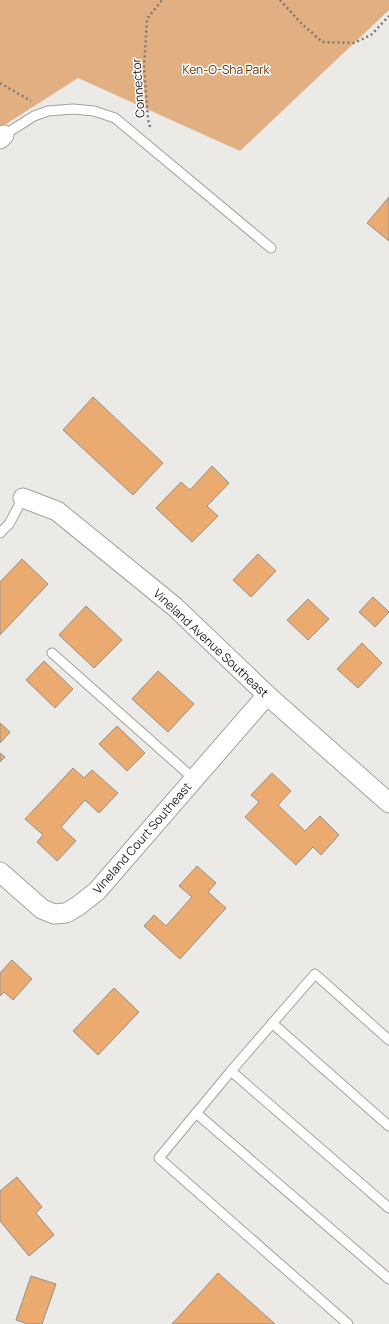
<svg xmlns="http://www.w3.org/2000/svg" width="389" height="1324" viewBox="0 0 389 1324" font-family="Manrope,sans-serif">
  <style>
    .green { fill: #e2af83 }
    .building { fill: #ebab70; stroke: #92908d }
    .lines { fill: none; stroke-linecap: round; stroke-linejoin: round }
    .lane-casing { stroke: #a4a2a0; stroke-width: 11 }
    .street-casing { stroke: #a4a2a0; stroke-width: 21 }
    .path { stroke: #7b7977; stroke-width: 2.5; stroke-dasharray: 2 3; stroke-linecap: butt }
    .lane { stroke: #fff; stroke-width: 9 }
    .street { stroke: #fff; stroke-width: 19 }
    .labels { text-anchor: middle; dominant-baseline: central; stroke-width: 3; stroke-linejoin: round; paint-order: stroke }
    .park-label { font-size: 12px; fill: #5c3302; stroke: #fff }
    .street-label { font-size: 12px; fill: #1c1b1a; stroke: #fff }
  </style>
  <rect width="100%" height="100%" fill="#eceae7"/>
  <path class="green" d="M0,0H389V10L240,151L78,78L0,128Z"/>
  <g class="building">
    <path d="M389,197V241L367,223Z"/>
    <path d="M93,397L163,463L133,495L63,430Z"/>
    <path d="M212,466L229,483L207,506L218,516L192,542L156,508L181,482L190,490Z"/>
    <path d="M258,554L276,571L251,597L233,580Z"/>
    <path d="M22,559L48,584L0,635V582Z"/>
    <path d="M373,597L389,612L375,627L359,612Z"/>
    <path d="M308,599L329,619L308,640L287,620Z"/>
    <path d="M86,606L122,640L94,668L59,635Z"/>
    <path d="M362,643L382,663L358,688L337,669Z"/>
    <path d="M44,661L73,689L55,708L26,680Z"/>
    <path d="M158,671L194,704L168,732L132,699Z"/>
    <path d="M0,723L10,732L0,743Z"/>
    <path d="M117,726L145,753L127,771L99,744Z"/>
    <path d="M0,753L5,757L0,762Z"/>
    <path d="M73,768L84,778L92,770L118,793L99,813L85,800L61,827L76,841L57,861L37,842L43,835L25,819Z"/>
    <path d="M272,773L291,791L278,805L305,831L320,816L339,835L321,855L313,847L296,865L245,817L259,802L251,795Z"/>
    <path d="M197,866L216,883L208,892L226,908L180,959L144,926L154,915L166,926L192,897L179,886Z"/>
    <path d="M12,960L32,979L13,1000L4,992L0,996V973Z"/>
    <path d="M114,988L139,1012L98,1055L73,1031Z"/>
    <path d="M17,1177L42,1207L36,1213L54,1235L29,1256L0,1221V1191Z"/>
    <path d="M218,1273L275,1324H172Z"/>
    <path d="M31,1276L56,1284L42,1324H28L16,1320Z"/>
  </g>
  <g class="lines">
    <defs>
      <g id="lane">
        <path d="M4,135L34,116L48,111L73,109L94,111L115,118L271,248"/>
        <path d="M0,533L9,524L23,498"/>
        <path d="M52,653L194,779"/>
        <path d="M272,1023L389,1126"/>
        <path d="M389,1040L315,974L231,1071L389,1208"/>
        <path d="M231,1071L159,1158L348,1324"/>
        <path d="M196,1113L389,1279"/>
      </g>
      <g id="street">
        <path d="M0,139L4,135"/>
        <path d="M23,498L57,511L175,607L267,695L389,803"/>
        <path d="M0,872L42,909L54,914L66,913L78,906L97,891L267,695"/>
      </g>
    </defs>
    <use href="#lane" class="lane-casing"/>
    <use href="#street" class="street-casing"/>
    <g class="path">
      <path d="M280,0L301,23L322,42L354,43L371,35L389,16"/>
      <path d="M0,83L31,101"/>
      <path d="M150,127L148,119L144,68L147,19L162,0"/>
    </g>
    <use href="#lane" class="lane"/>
    <use href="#street" class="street"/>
  </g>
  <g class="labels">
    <g class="park-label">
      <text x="226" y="69">Ken-O-Sha Park</text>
    </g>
    <g class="street-label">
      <text transform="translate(138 88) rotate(-94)">Connector</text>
      <text transform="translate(211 643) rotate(43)">Vineland Avenue Southeast</text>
      <text transform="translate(142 838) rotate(-49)">Vineland Court Southeast</text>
    </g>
  </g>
</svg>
